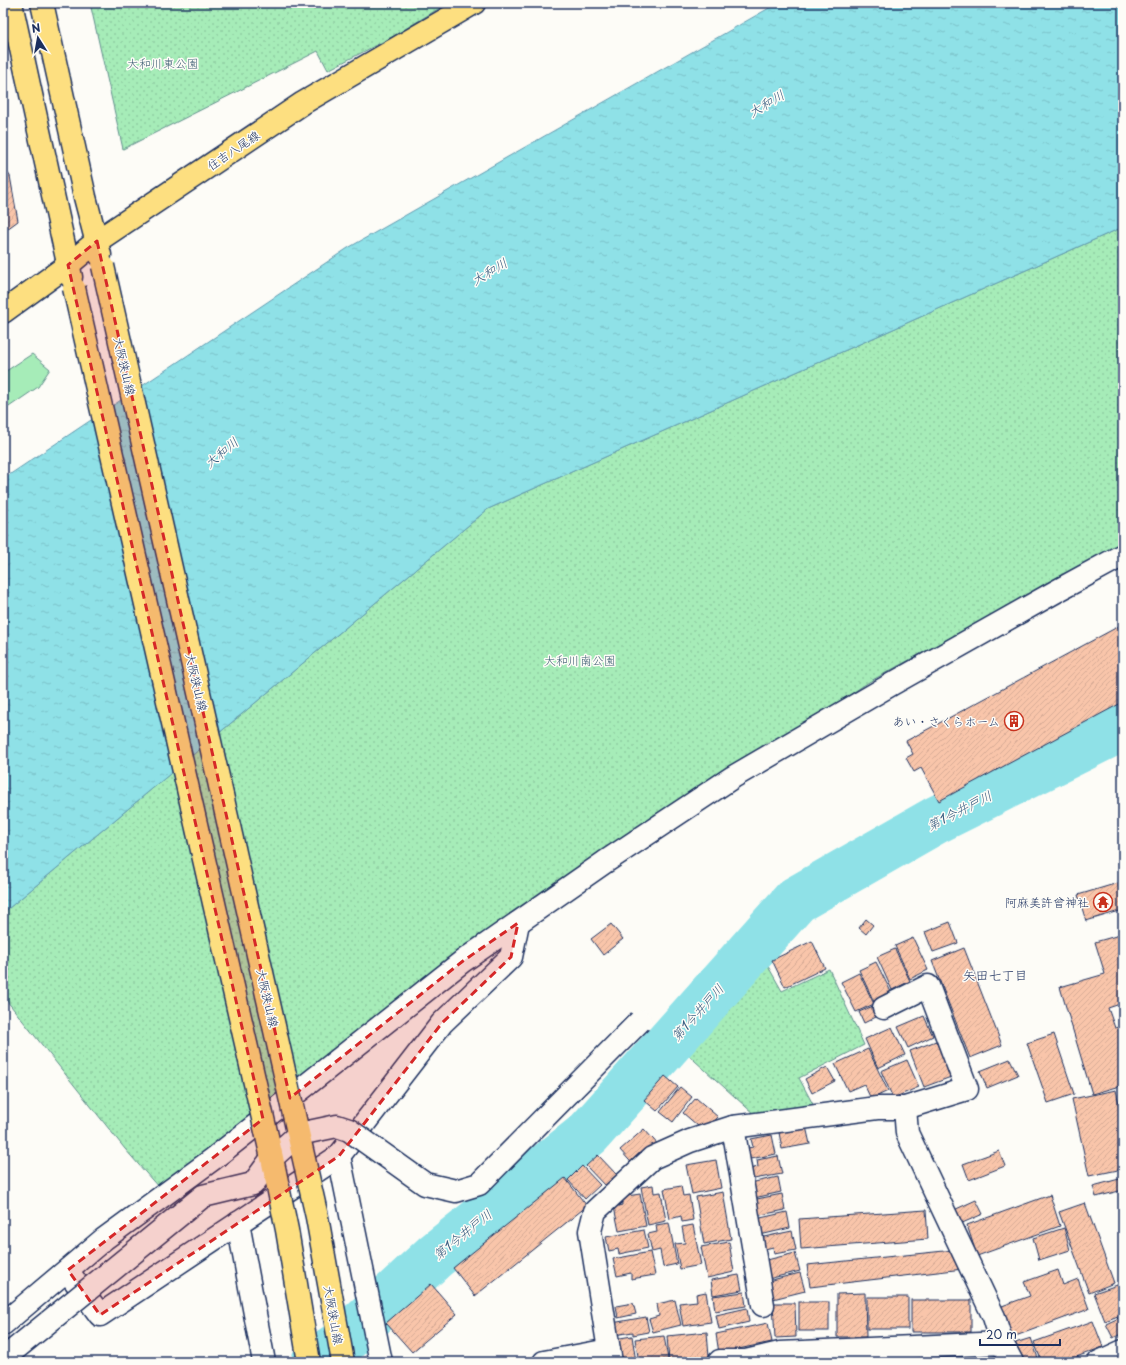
<svg xmlns="http://www.w3.org/2000/svg" width="1126" height="1365" viewBox="0 0 1126 1365" font-family="'Playpen Sans','Klee One',sans-serif">
  <style>
    .grass { fill: #a6ecb8; stroke: #608e8b }
    .park { fill: url(#park-dots); stroke: #608e8b }
    .water { fill: url(#water-ripples); stroke: #619ab0 }
    .lines { fill: none; stroke-linecap: round; stroke-linejoin: round }
    .river { stroke: #8fe1e7; stroke-width: 48 }
    .building { fill: url(#building-hatch); stroke: #1b2f5e }
    .minor-casing { stroke: #1b2f5e; stroke-width: 25 }
    .major-casing { stroke: #1b2f5e; stroke-width: 25 }
    .minor { stroke: #fdfcf7; stroke-width: 22 }
    .major { stroke: #fddf80; stroke-width: 22 }
    .minor-bridge-casing { stroke: #1b2f5e; stroke-width: 25; stroke-linecap: butt }
    .major-bridge-casing { stroke: #1b2f5e; stroke-width: 25; stroke-linecap: butt }
    .minor-bridge { stroke: #fdfcf7; stroke-width: 22 }
    .major-bridge { stroke: #fddf80; stroke-width: 22 }
    .marked { fill: #d62828; fill-opacity: 0.2; stroke: #d62828; stroke-width: 3; stroke-dasharray: 8 5; stroke-linejoin: round }
    .labels { text-anchor: middle; dominant-baseline: central; stroke-width: 3; stroke-linejoin: round; paint-order: stroke }
    .park-label { font-size: 12px; fill: #3e5e74; stroke: #fdfcf7 }
    .street-label { font-size: 12px; fill: #1b2f5e; stroke: #fdfcf7 }
    .poi-label { font-size: 12px; fill: #1b2f5e; stroke: #fdfcf7; text-anchor: end }
    .water-label { font-size: 13px; font-style: italic; fill: #385c80; stroke: #fdfcf7 }
    .neighbourhood-label { font-size: 13px; fill: #1b2f5e; stroke: #fdfcf7 }
  </style>
  <defs>
    <pattern id="park-dots" width="8" height="8" patternUnits="userSpaceOnUse"><rect width="8" height="8" fill="#a6ecb8"/><path d="M2 2h.1M6 6h.1" fill="none" stroke="#8ecba1" stroke-width="1.8" stroke-linecap="round"/></pattern>
    <pattern id="water-ripples" width="26" height="14" patternUnits="userSpaceOnUse"><rect width="26" height="14" fill="#8fe1e7"/><path d="M2 4q2-2 4 0t4 0M15 11q2-2 4 0t4 0" fill="none" stroke="#7bc1c9"/></pattern>
    <pattern id="building-hatch" width="6" height="6" patternUnits="userSpaceOnUse"><rect width="6" height="6" fill="#f9c5aa"/><path d="M-1 1l2-2M0 6l6-6M5 7l2-2" fill="none" stroke="#d5aa95"/></pattern>
  </defs>
  <rect width="100%" height="100%" fill="#fdfcf7"/>
  <filter id="ink" filterUnits="userSpaceOnUse"><feTurbulence type="fractalNoise" baseFrequency=".025" numOctaves="2"/><feDisplacementMap in="SourceGraphic" scale="8" xChannelSelector="R" yChannelSelector="G"/><feConvolveMatrix kernelMatrix="1 2 1 2 8 2 1 2 1" color-interpolation-filters="sRGB"/></filter>
  <g filter="url(#ink)">
    <path class="grass" d="M32,354L50,369L38,387L3,411V373Z"/>
    <g class="park">
      <path d="M90,3H448L392,37L328,70L318,51L123,149Z"/>
      <path d="M1123,227V546L1051,585L1021,599L869,682L736,770L166,1196L125,1149L3,996V913L488,509Z"/>
      <path d="M765,961L782,991L829,969L864,1045L799,1078L816,1110L755,1115L685,1052L748,977Z"/>
    </g>
    <path class="water" d="M778,3H1123V227L488,509L3,913V479L348,248Z"/>
    <g class="lines">
      <path class="river" d="M315,1362L339,1345L435,1256L588,1134L796,900L936,820L1123,727"/>
    </g>
    <g class="building">
      <path d="M3,167L10,176L18,221L3,232Z"/>
      <path d="M1123,624V702L939,801L921,768L914,772L906,758L913,754L906,741Z"/>
      <path d="M1118,883L1123,900V910L1086,921L1078,895Z"/>
      <path d="M866,919L873,925L866,934L859,928Z"/>
      <path d="M950,922L958,943L933,952L925,932Z"/>
      <path d="M611,924L623,939L603,955L591,939Z"/>
      <path d="M1123,934V1003L1108,1008L1115,1028L1123,1026V1085L1092,1094L1060,987L1105,974L1095,942Z"/>
      <path d="M913,938L928,970L910,979L895,946Z"/>
      <path d="M812,941L825,968L785,987L772,960Z"/>
      <path d="M964,948L1002,1045L970,1058L932,961Z"/>
      <path d="M895,949L910,981L892,990L877,957Z"/>
      <path d="M876,962L892,994L874,1002L859,970Z"/>
      <path d="M859,973L874,1004L856,1012L841,982Z"/>
      <path d="M873,1006L878,1016L864,1023L859,1012Z"/>
      <path d="M924,1016L933,1036L908,1048L898,1027Z"/>
      <path d="M892,1027L905,1055L878,1068L865,1039Z"/>
      <path d="M1054,1034L1074,1094L1048,1103L1027,1043Z"/>
      <path d="M936,1041L951,1077L924,1087L910,1051Z"/>
      <path d="M868,1049L888,1091L871,1099L864,1084L848,1091L835,1064Z"/>
      <path d="M1010,1059L1018,1075L987,1088L980,1071Z"/>
      <path d="M907,1060L919,1087L893,1098L881,1071Z"/>
      <path d="M827,1067L835,1081L812,1093L805,1079Z"/>
      <path d="M665,1076L678,1087L657,1111L644,1100Z"/>
      <path d="M680,1087L692,1097L673,1122L660,1112Z"/>
      <path d="M1116,1090L1123,1122V1137L1119,1138L1123,1159V1169L1089,1176L1072,1099Z"/>
      <path d="M696,1098L718,1117L705,1132L683,1113Z"/>
      <path d="M805,1122L810,1144L782,1149L778,1127Z"/>
      <path d="M644,1129L661,1148L637,1169L620,1150Z"/>
      <path d="M772,1135L776,1154L745,1160L743,1149L753,1147L751,1139Z"/>
      <path d="M999,1151L1005,1166L969,1180L963,1164Z"/>
      <path d="M598,1155L617,1175L606,1187L586,1166Z"/>
      <path d="M778,1156L782,1174L748,1180L746,1170L758,1167L757,1160Z"/>
      <path d="M716,1160L721,1188L692,1194L686,1165Z"/>
      <path d="M582,1166L600,1185L585,1199L568,1180Z"/>
      <path d="M778,1177L781,1192L754,1198L750,1183Z"/>
      <path d="M565,1178L587,1206L475,1296L453,1268Z"/>
      <path d="M1123,1178V1190L1096,1197L1093,1186Z"/>
      <path d="M653,1185L654,1193L661,1192L666,1221L648,1225L641,1187Z"/>
      <path d="M681,1186L683,1196L689,1195L693,1220L682,1222L681,1216L670,1219L664,1189Z"/>
      <path d="M723,1192L731,1239L704,1244L696,1197Z"/>
      <path d="M640,1194L646,1226L619,1231L614,1207L622,1205L621,1197Z"/>
      <path d="M782,1194L785,1210L756,1216L752,1200Z"/>
      <path d="M1050,1195L1060,1226L977,1256L967,1225Z"/>
      <path d="M976,1200L983,1214L960,1224L954,1210Z"/>
      <path d="M1085,1203L1114,1283L1089,1293L1059,1212Z"/>
      <path d="M926,1210L928,1239L801,1249L799,1219Z"/>
      <path d="M787,1212L790,1228L760,1235L756,1219Z"/>
      <path d="M669,1223L677,1264L663,1267L660,1250L652,1252L648,1234L657,1232L656,1225Z"/>
      <path d="M693,1225L701,1265L680,1269L675,1244L685,1243L682,1227Z"/>
      <path d="M1064,1228L1070,1250L1039,1260L1033,1238Z"/>
      <path d="M644,1230L648,1248L619,1254L618,1249L609,1251L606,1237Z"/>
      <path d="M792,1231L796,1250L774,1254L773,1247L761,1250L759,1238Z"/>
      <path d="M729,1242L734,1272L707,1278L701,1247Z"/>
      <path d="M954,1250L963,1269L810,1287L807,1265Z"/>
      <path d="M650,1252L655,1275L631,1279V1273L617,1276L613,1259Z"/>
      <path d="M795,1253L800,1271L768,1279L763,1261Z"/>
      <path d="M1058,1270L1063,1285L1078,1279L1089,1309L1010,1338L999,1307L1030,1296L1024,1282Z"/>
      <path d="M800,1273L805,1291L773,1299L768,1281Z"/>
      <path d="M739,1275L742,1290L713,1295L711,1280Z"/>
      <path d="M1123,1283V1314L1105,1321L1094,1293Z"/>
      <path d="M431,1284L457,1314L412,1352L386,1323Z"/>
      <path d="M706,1292L711,1322L683,1326L679,1303L697,1301L696,1294Z"/>
      <path d="M744,1292L746,1306L715,1311L713,1296Z"/>
      <path d="M865,1293L866,1337H837V1294Z"/>
      <rect x="867" y="1297" width="41" height="32"/>
      <path d="M675,1300L681,1325L653,1332L649,1319L659,1316L657,1304Z"/>
      <rect x="911" y="1300" width="60" height="32"/>
      <rect x="799" y="1302" width="30" height="29"/>
      <path d="M633,1303L636,1314L618,1318L616,1306Z"/>
      <path d="M773,1303H795L796,1337L775,1338Z"/>
      <path d="M747,1308L749,1322L719,1329L716,1315Z"/>
      <path d="M1123,1316V1333L1113,1338L1106,1324Z"/>
      <path d="M646,1317L649,1332L633,1335V1332L614,1335L612,1323Z"/>
      <path d="M1093,1321L1103,1347L1063,1362H1042L1034,1342Z"/>
      <path d="M768,1323L772,1342L719,1353L716,1334Z"/>
      <path d="M707,1332L709,1357H702V1362H669L667,1336Z"/>
      <path d="M632,1336L636,1362H618L614,1339Z"/>
      <path d="M664,1336L668,1359L653,1361V1362H639L635,1339Z"/>
      <path d="M1031,1338L1039,1361L1018,1362L1012,1344Z"/>
      <path d="M998,1356L999,1362H977V1360Z"/>
      <rect x="851" y="1360" width="17" height="2"/>
    </g>
    <g class="lines">
      <defs>
        <g id="minor">
          <path d="M905,1108L907,1133L994,1317L1002,1343L1012,1362"/>
          <path d="M733,1127L763,1305"/>
          <path d="M339,1156L381,1362"/>
          <path d="M238,1223L264,1362"/>
          <path d="M72,1277L100,1315L339,1156L442,1023L511,957L518,923"/>
          <path d="M3,1324L104,1239L213,1159L463,961L605,862L733,777L892,684L1055,592L1123,555"/>
          <path d="M609,1350L590,1231L595,1211L652,1158L690,1141L733,1127L877,1108H905L967,1089L928,986L884,1008"/>
          <path d="M544,1362L609,1350L611,1362"/>
          <path d="M719,1362L720,1361H746L780,1353L1002,1343"/>
          <path d="M1099,1362L1123,1351"/>
        </g>
        <g id="major">
          <path d="M11,3L71,277"/>
          <path d="M42,3L85,197L100,255"/>
          <path d="M3,312L68,265L97,241L303,103L474,3"/>
        </g>
      </defs>
      <use href="#minor" class="minor-casing"/>
      <use href="#major" class="major-casing"/>
      <use href="#minor" class="minor"/>
      <use href="#major" class="major"/>
      <defs>
        <path id="minor-bridge" d="M3,1359L203,1196L253,1184L272,1158L299,1134L337,1126L349,1130L425,1184L456,1191L479,1184L640,1021"/>
        <g id="major-bridge">
          <path d="M103,266L317,1217L343,1362"/>
          <path d="M74,288L272,1158L287,1230L309,1362"/>
        </g>
      </defs>
      <use href="#minor-bridge" class="minor-bridge-casing"/>
      <use href="#major-bridge" class="major-bridge-casing"/>
      <use href="#minor-bridge" class="minor-bridge"/>
      <use href="#major-bridge" class="major-bridge"/>
    </g>
  </g>
  <path class="marked" d="M97,241L290,1098L463,961L518,923L511,957L442,1023L339,1156L100,1315L68,1270L263,1119L68,265Z"/>
  <defs>
    <symbol id="building-ring" viewBox="-11 -11 22 22"><circle r="9.5" fill="#fdfcf7" stroke="#c8321e" stroke-width="1.5"/><path d="M-4-6H4V6H1V3H-1V6H-4ZM-2.5-4.3h1.7v1.8h-1.7ZM.8-4.3h1.7v1.8H.8ZM-2.5-1h1.7V.8h-1.7ZM.8-1h1.7V.8H.8Z" fill="#c8321e"/></symbol>
    <symbol id="temple-ring" viewBox="-11 -11 22 22"><circle r="9.5" fill="#fdfcf7" stroke="#c8321e" stroke-width="1.5"/><path d="M0-6L5-2H3V0L6.5 2.5H4V6H1.5V3h-3V6H-4V2.5H-6.5L-3 0V-2H-5Z" fill="#c8321e"/></symbol>
  </defs>
  <g fill-rule="evenodd">
    <use href="#building-ring" x="1003" y="710" width="22" height="22"/>
    <use href="#temple-ring" x="1092" y="891" width="22" height="22"/>
  </g>
  <g class="labels">
    <g class="park-label">
      <text x="163" y="63">大和川東公園</text>
      <text x="580" y="660">大和川南公園</text>
    </g>
    <g class="street-label">
      <text transform="translate(233 150) rotate(-34)">住吉八尾線</text>
      <text transform="translate(125 366) rotate(77)">大阪狭山線</text>
      <text transform="translate(197 682) rotate(77)">大阪狭山線</text>
      <text transform="translate(268 998) rotate(77)">大阪狭山線</text>
      <text transform="translate(334 1315) rotate(80)">大阪狭山線</text>
    </g>
    <g class="poi-label">
      <text x="1000" y="721">あい・さくらホーム</text>
      <text x="1089" y="902">阿麻美許曾神社</text>
    </g>
    <g class="water-label">
      <text transform="translate(766 103) rotate(-31)">大和川</text>
      <text transform="translate(489 271) rotate(-31)">大和川</text>
      <text transform="translate(221 452) rotate(-40)">大和川</text>
      <text transform="translate(959 810) rotate(-27)">第1今井戸川</text>
      <text transform="translate(697 1012) rotate(-48)">第1今井戸川</text>
      <text transform="translate(462 1234) rotate(-39)">第1今井戸川</text>
    </g>
    <g class="neighbourhood-label">
      <text x="995" y="974">矢田七丁目</text>
    </g>
  </g>
  <rect width="1126" height="1365" fill="none" stroke="#fdfcf7" stroke-width="16"/>
  <rect x="8" y="8" width="1110" height="1349" fill="none" stroke="#1b2f5e" stroke-width="1.5" filter="url(#ink)"/>
  <g transform="translate(38 38) rotate(349)" stroke="#fdfcf7" stroke-width="3" paint-order="stroke">
  <path d="M0-3L7 15L0 10L-7 15Z" fill="#1b2f5e"/>
  <text y="-6" font-size="11" font-weight="bold" text-anchor="middle" fill="#1b2f5e">N</text>
  </g>
  <path d="M980 1339v6h80v-6" fill="none" stroke="#1b2f5e" stroke-width="2"/>
  <text x="986" y="1339" font-size="12" fill="#1b2f5e" stroke="#fdfcf7" stroke-width="3" paint-order="stroke">20 m</text>
</svg>
